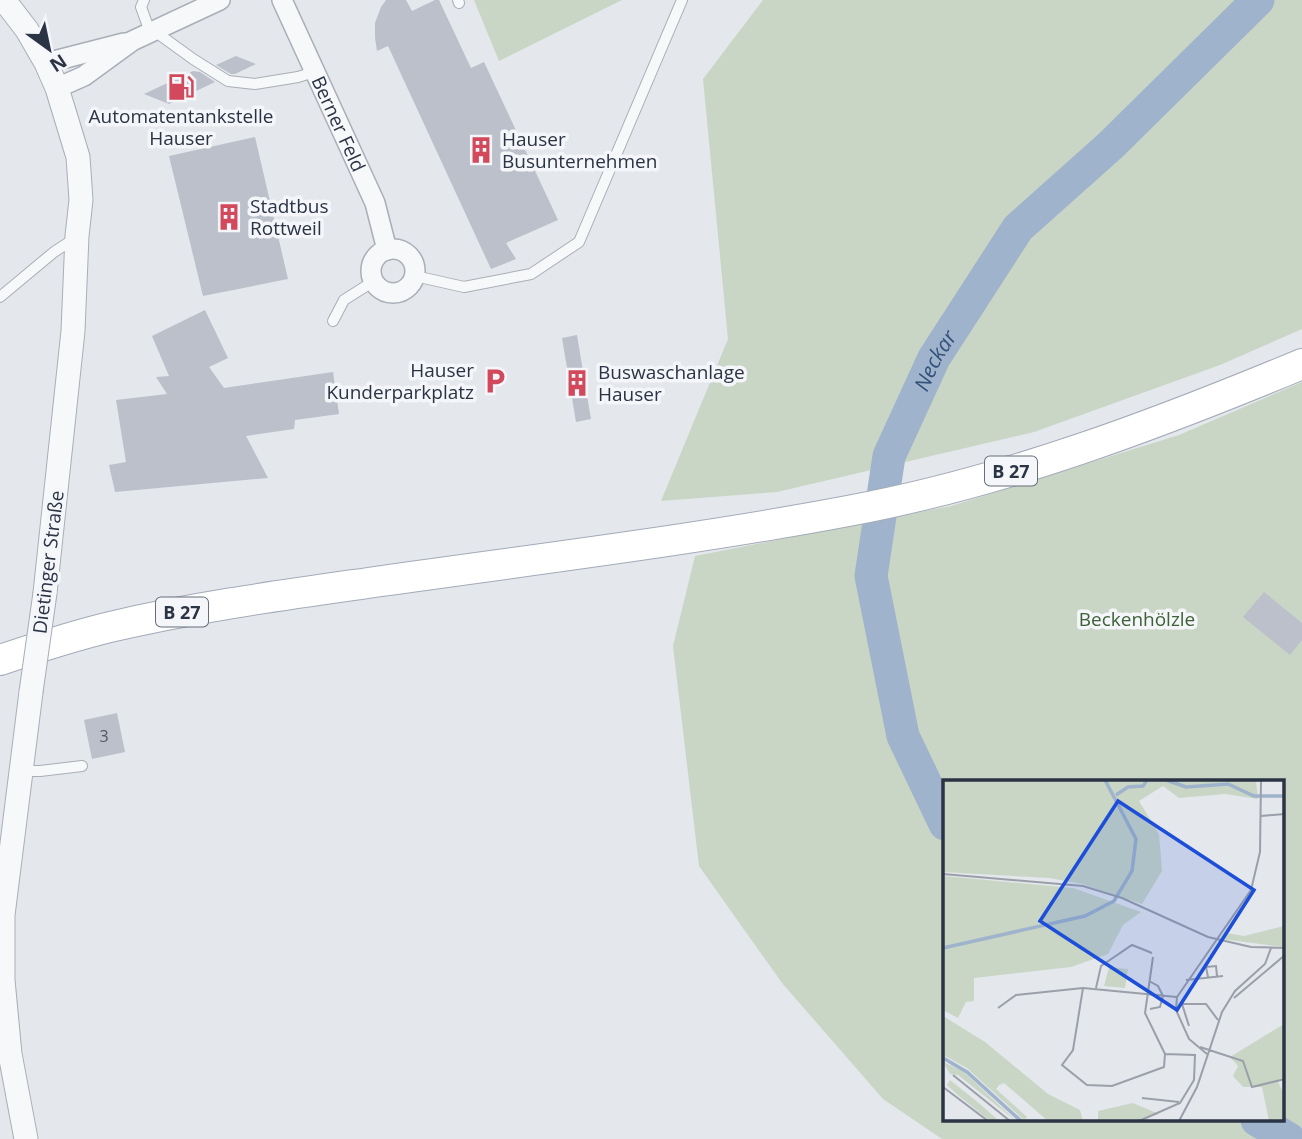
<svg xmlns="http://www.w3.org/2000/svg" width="1302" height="1139" viewBox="0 0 1302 1139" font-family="'Open Sans',sans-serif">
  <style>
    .green { fill: #c9d6c5; fill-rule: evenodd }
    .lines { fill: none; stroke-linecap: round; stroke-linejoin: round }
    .river { stroke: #9fb4cc; stroke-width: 33 }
    .building { fill: #bbc0ca }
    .service-casing { stroke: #a9aeb7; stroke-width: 12 }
    .minor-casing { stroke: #a9aeb7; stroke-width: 22 }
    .tertiary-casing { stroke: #a9aeb7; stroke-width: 25 }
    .primary-casing { stroke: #a3abb8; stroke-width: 32 }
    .service { stroke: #f7f8fa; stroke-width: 10 }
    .minor { stroke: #f7f8fa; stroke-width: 19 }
    .tertiary { stroke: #f7f8fa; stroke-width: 23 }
    .primary { stroke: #fff; stroke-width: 30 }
    .tertiary-bridge-casing { stroke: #a9aeb7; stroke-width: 25; stroke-linecap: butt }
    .tertiary-bridge { stroke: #f7f8fa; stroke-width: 23 }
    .labels { text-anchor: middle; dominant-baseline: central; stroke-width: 7; stroke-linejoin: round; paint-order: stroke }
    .number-label { font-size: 16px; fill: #4f5766 }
    .shield { fill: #f4f6f9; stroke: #676e7b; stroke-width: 2 }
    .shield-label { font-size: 18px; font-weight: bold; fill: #2b3445 }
    .poi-label { font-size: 19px; fill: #2b3445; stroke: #f4f6f9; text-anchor: start }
    .street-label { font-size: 19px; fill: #2b3445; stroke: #f4f6f9 }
    .park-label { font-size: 19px; fill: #3f6138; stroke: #f4f6f9 }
    .water-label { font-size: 21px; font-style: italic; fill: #34527a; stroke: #f4f6f9 }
    .inset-river { fill: none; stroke: #9fb4cc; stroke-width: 3.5 }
    .inset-road { fill: none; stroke: #9a9fa9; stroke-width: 2 }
    .view { fill: #1d4ed8; fill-opacity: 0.15; stroke: #1d4ed8; stroke-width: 3.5 }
    .inset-edge { fill: none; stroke: #2b3445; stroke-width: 3.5 }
  </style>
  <rect width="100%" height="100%" fill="#e4e7ec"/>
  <g class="green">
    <path d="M474,0H622L499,61Z"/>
    <path d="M763,0H1302V329L1220,365L1034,432L777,492L661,501L728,339L703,79Z"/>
    <path d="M1302,382V1139H942L883,1099L782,983L699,866L673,646L695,556L951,506L1179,435ZM945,782H1283V1120H945Z"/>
  </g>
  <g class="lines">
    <g class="river">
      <path id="s1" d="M945,824L903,736L871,576L889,456L934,358L1018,228L1111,145L1258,0"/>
      <path d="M1257,1120L1289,1139"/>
    </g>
  </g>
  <g class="building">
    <path d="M386,0H406L412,11L435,0H439L471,68L484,62L558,220L506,243L516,259L491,269L388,46L377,51L375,38V23L381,7Z"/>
    <path d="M236,56L256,64L235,74H231L216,65Z"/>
    <path d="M193,71L200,72L215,82L169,104L144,94Z"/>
    <path d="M255,137L288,279L203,296L169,156Z"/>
    <path d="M205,310L228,358L209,367L224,388L333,372L339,414L295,420L294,429L246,436L268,478L115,492L109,465L126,462L116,400L167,394L156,377L169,376L152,336Z"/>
    <path d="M577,335L591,419L576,422L562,338Z"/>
    <path d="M1264,592L1302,623V640L1290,655L1243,617Z"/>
    <path d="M117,713L125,752L92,759L84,720Z"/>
  </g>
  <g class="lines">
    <defs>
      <g id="service">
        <path d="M144,0L141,7L150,32"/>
        <path d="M458,0L459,3"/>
        <path d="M153,30L193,59L228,81L255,84L298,77L314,72"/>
        <path d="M415,276L464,287L531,274L579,242L682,0"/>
        <path d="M0,297L54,252L74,239"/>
        <path d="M333,321L344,300L374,281"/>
        <path d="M21,771H40L82,766"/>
      </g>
      <g id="minor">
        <path id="s2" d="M282,0L375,203L387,250"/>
        <path d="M46,63L124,43"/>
        <path d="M57,88L84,76L132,41L220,0"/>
        <circle cx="393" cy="271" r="22"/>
      </g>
      <g id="tertiary">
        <path d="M4,0L27,30L46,63L57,88L78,157L81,200L77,236L73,331L45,593"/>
        <path d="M26,1139L10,1054L3,980V915L31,692"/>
      </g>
      <path id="primary" d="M0,660C36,648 73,636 110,627C199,606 291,594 382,581C537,559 694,540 848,511C1005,482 1155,425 1302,364"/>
    </defs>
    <use href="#service" class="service-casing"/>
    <use href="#minor" class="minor-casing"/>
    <use href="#tertiary" class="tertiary-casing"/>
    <use href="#primary" class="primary-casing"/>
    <use href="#service" class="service"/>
    <use href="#minor" class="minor"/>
    <use href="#tertiary" class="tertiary"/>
    <use href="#primary" class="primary"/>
    <defs>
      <path id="tertiary-bridge" d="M31,692L45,593"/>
    </defs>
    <use href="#tertiary-bridge" class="tertiary-bridge-casing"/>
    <use href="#tertiary-bridge" class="tertiary-bridge"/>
  </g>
  <defs>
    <symbol id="fuel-bare" viewBox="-9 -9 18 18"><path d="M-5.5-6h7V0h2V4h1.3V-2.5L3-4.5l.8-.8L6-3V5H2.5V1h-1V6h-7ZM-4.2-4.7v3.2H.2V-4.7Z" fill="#d1495b" stroke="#f4f6f9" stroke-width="2.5" paint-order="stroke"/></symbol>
    <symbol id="building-bare" viewBox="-9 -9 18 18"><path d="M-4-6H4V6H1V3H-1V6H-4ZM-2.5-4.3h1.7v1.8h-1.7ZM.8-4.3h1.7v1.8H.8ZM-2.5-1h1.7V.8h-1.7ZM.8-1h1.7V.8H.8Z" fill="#d1495b" stroke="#f4f6f9" stroke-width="2.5" paint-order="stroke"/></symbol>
    <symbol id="parking-bare" viewBox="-9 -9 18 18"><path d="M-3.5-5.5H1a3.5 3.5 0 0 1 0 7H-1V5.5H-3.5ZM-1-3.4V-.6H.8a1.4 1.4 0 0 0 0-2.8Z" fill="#d1495b" stroke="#f4f6f9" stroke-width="2.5" paint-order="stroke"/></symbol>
  </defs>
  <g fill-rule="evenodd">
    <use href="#fuel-bare" x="162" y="68" width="38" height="38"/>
    <use href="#building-bare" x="462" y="131" width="38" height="38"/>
    <use href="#building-bare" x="210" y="198" width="38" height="38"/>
    <use href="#parking-bare" x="476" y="362" width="38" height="38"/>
    <use href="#building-bare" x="558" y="364" width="38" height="38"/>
  </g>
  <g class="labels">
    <g class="number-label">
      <text x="104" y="736">3</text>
    </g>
    <g class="shield">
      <rect x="985" y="456.5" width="52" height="29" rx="5"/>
      <rect x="156" y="597.5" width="52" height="29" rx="5"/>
    </g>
    <g class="shield-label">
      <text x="1011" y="471">B 27</text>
      <text x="182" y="612">B 27</text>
    </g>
    <g class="poi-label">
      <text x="181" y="116" text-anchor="middle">Automatentankstelle<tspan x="181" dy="22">Hauser</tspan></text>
      <text x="502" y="139">Hauser<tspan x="502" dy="22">Busunternehmen</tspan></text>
      <text x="250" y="206">Stadtbus<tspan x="250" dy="22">Rottweil</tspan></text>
      <text x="474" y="370" text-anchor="end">Hauser<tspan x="474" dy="22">Kunderparkplatz</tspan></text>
      <text x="598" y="372">Buswaschanlage<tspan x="598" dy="22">Hauser</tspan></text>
    </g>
    <g class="street-label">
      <text stroke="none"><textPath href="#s2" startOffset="136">Berner Feld</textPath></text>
      <text transform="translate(48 562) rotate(-83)">Dietinger Straße</text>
    </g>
    <g class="park-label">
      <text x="1137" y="619">Beckenhölzle</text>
    </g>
    <g class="water-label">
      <text stroke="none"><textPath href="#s1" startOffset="488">Neckar</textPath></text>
    </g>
  </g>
  <g transform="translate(943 780)">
    <rect width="341" height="341" fill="#e4e7ec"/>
    <path d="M0,0H313L315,19L282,14L236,18L220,6L196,21L216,54L219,91L199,124L139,104L106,98L0,92ZM0,96L130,108L198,132L180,145L165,174L128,187L31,198V221L23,222L15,238L0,230ZM341,146V167L279,159L283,153L301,156ZM166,187L185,189L182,208L161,206ZM0,236L42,262L105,314L137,330L140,341H105L61,303L56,305L53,309L84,337L81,340L24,288L0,275ZM341,244V299L335,302L341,314V341H326L319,307H300L290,296L295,286L287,277ZM0,282L20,291L73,341L15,295L7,294ZM7,300L37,324L56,341H47L16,316L4,305ZM190,323L216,334L193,341H155V331Z" fill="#c9d6c5"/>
    <path class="inset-river" d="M223,0L243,7L285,4L311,16H342M173,15L185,7L200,6L204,0M0,168L142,136L171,121L189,91L193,59L162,0M0,278L24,292L78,341"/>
    <path class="inset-road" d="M318,36L342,34M0,94L140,106L179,118L265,157L308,167L342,168M265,197L263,187L273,186L274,196M243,200L280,196M206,201L215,206L220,216M140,208L130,270L119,285L144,305L169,306L221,287L222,274L202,233L210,177M153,208L158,186L189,165L209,173M291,218L342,175M55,228L73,215L140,208L234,217M207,229L217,227L220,216M246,246L239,224H263L275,240M257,267L300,281L309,307L342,299M264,274L246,259L233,230L234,217L308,110L317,72L318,0M10,295L67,341M0,307L45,341M199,318L236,322M196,341L237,323L251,300L252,275L222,274M236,341L254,307L279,232L292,211L322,184L328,168"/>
    <path class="view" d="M175,21L311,110L234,230L97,141Z"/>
    <rect width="341" height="341" class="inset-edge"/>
  </g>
  <g transform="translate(49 49) rotate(147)" stroke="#f4f6f9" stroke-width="5" paint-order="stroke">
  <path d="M0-5L12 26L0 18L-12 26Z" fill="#2b3445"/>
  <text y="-10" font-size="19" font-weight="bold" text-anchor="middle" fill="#2b3445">N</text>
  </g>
</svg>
